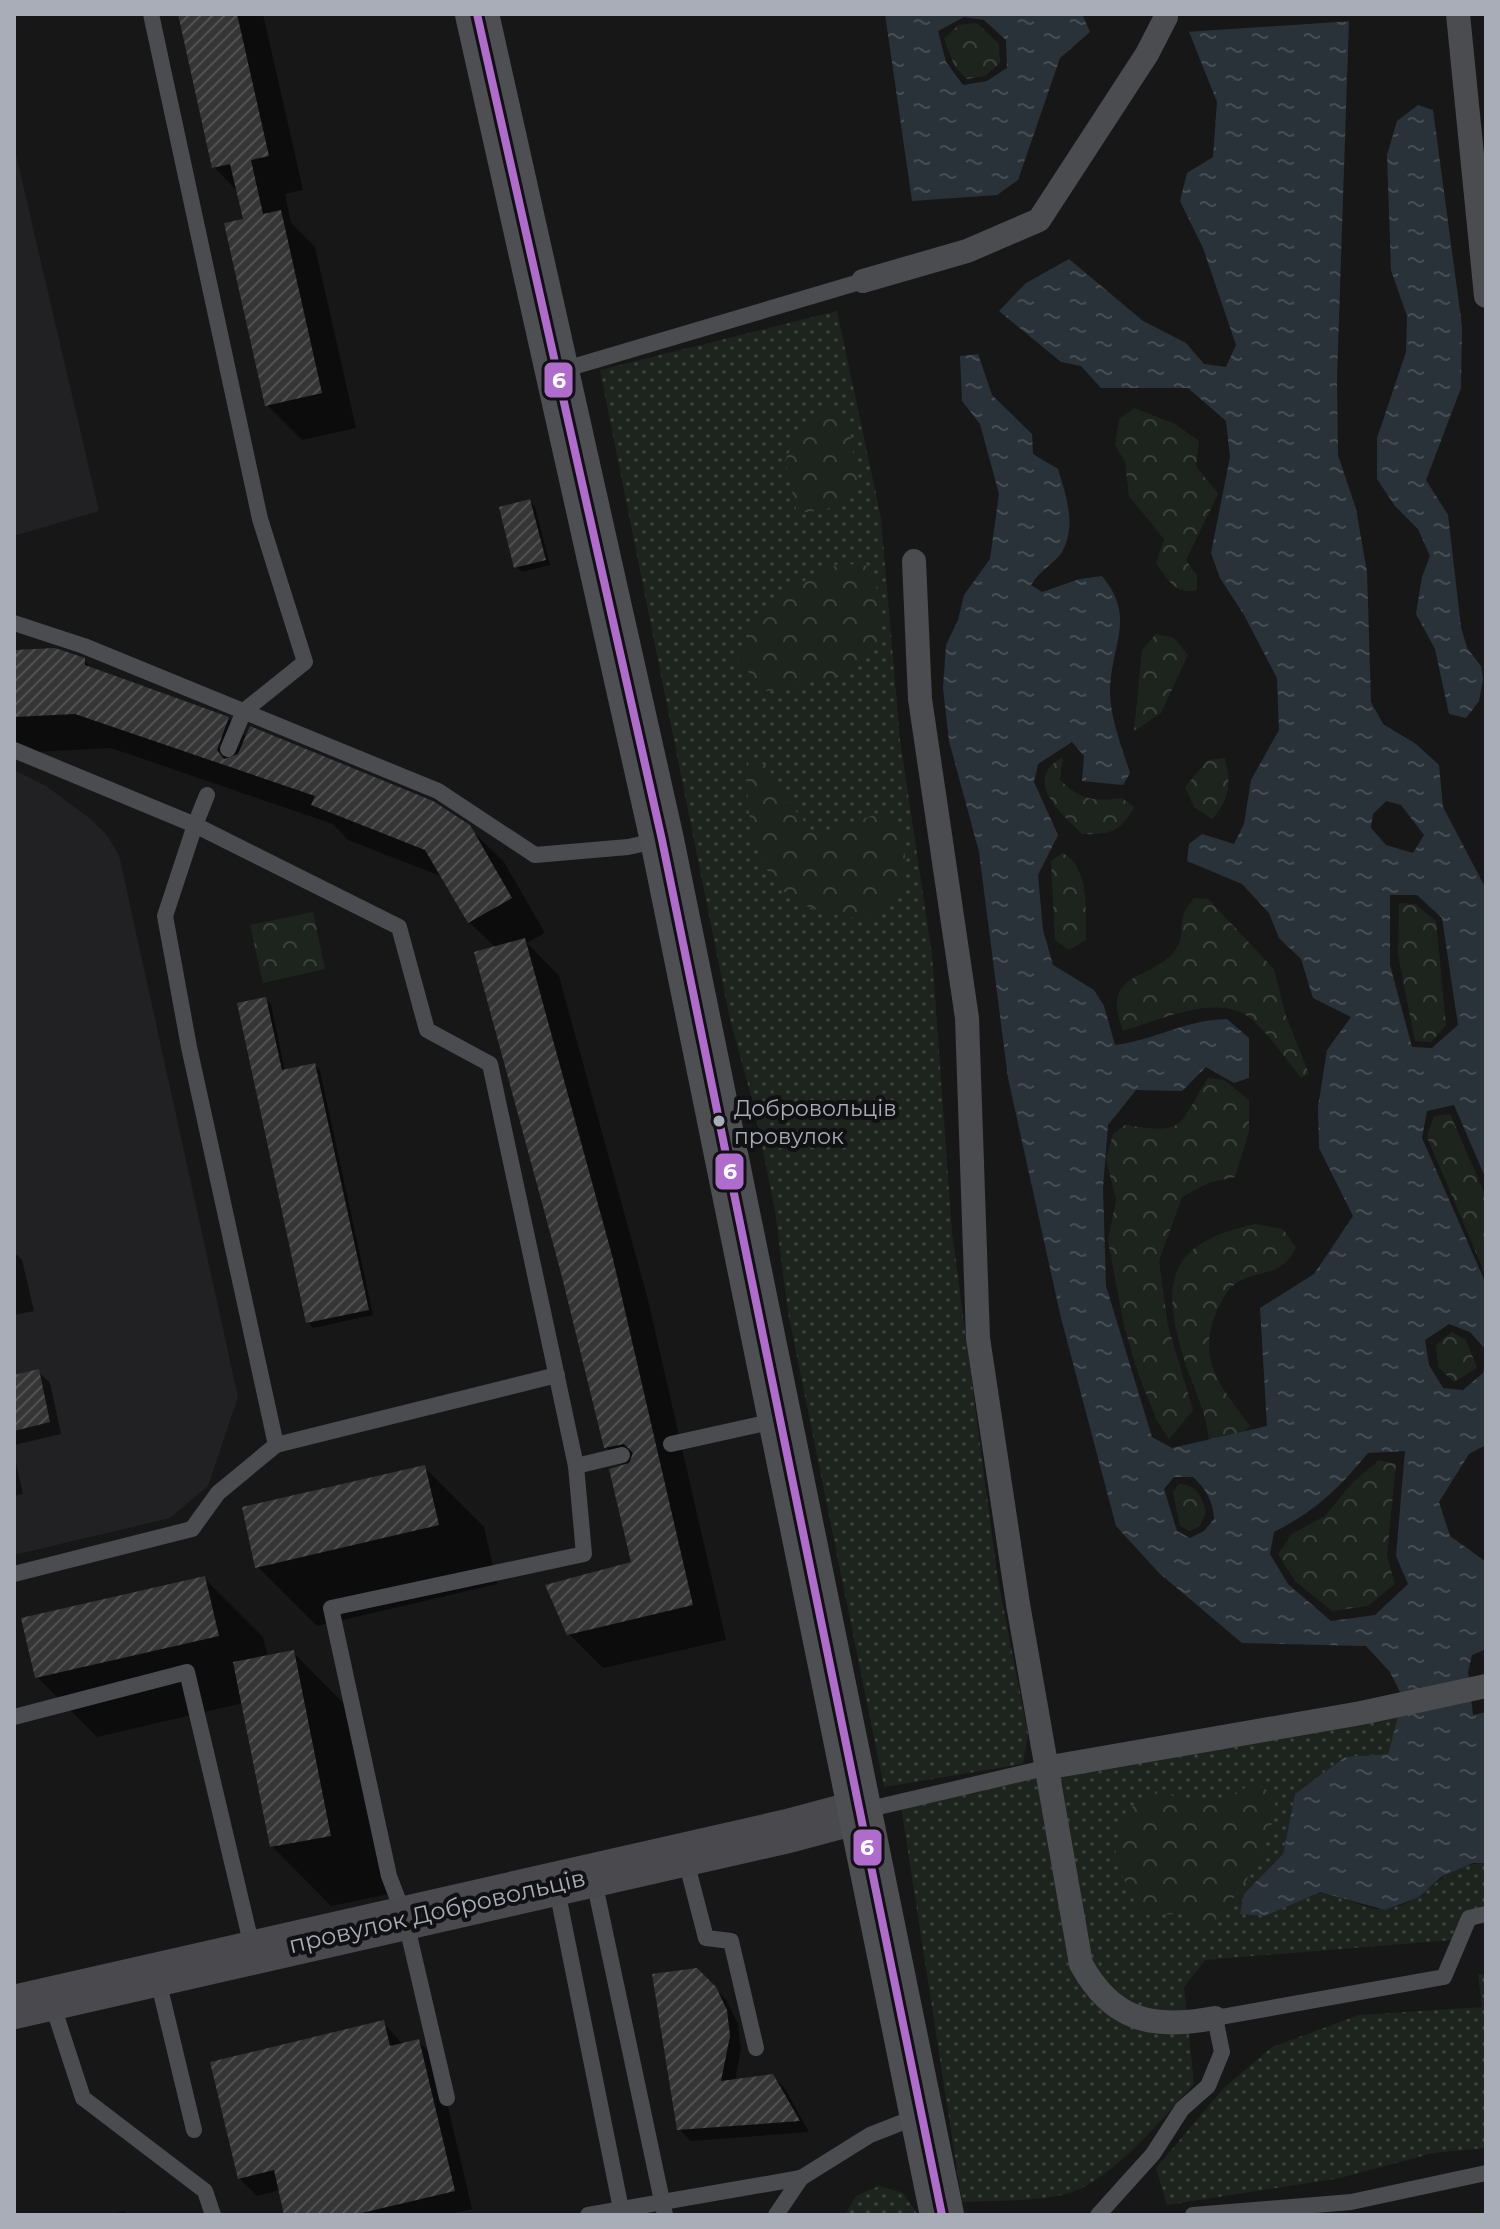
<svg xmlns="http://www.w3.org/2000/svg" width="1500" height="2229" viewBox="0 0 1500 2229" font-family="Montserrat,sans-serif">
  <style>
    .built { fill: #212123 }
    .grass { fill: url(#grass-dots); fill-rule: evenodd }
    .forest { fill: url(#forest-crowns) }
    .water { fill: url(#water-ripples); fill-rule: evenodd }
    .pier { fill: #171717 }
    .shadow { fill: #0007 }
    .building { fill: url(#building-hatch) }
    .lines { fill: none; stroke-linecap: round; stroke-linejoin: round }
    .service { stroke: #4b4c50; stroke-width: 16 }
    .pedestrian { stroke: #4b4c50; stroke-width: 24 }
    .secondary { stroke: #4a4a4e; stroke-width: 44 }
    .primary { stroke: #4d4f52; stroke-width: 44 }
    .bus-1-casing { stroke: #111113; stroke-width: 14 }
    .bus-1 { stroke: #b06ccc; stroke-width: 8 }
    .bus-dot { fill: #a8adb8; stroke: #111113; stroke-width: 3 }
    .labels { text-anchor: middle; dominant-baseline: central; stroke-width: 8; stroke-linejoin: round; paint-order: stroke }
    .bus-label { font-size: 22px; fill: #a8adb8; stroke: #111113; text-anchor: start }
    .street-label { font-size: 24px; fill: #a8adb8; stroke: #111113 }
    .line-badge { stroke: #111113; stroke-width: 3 }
    .badge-label { font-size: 22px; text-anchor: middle; font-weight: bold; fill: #fff }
  </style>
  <defs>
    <pattern id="grass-dots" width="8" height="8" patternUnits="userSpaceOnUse" patternTransform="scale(2)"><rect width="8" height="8" fill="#1d241e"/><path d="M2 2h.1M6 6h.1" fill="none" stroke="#3b413d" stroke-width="1.8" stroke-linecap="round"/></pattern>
    <pattern id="forest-crowns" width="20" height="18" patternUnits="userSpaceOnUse" patternTransform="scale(2)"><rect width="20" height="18" fill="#1d241e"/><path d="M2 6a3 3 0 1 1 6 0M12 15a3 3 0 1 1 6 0" fill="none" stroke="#3b413d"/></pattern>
    <pattern id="water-ripples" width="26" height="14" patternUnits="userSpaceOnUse" patternTransform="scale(2)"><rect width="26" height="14" fill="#2a3239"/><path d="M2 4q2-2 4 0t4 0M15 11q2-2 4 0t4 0" fill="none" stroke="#464d54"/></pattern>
    <pattern id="building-hatch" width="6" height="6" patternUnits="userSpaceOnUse" patternTransform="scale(2)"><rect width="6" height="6" fill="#353536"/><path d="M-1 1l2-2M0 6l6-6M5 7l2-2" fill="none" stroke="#4f5051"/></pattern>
  </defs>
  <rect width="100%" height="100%" fill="#171717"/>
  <g class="built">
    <path d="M14,146L99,511L14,536Z"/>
    <path d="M14,770L46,786L88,817L106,834L119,855L238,1397L208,1486L170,1518L14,1555Z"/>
  </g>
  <g class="grass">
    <path d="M837,311L881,518L900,740L932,955L952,1232L998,1580L1028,1734L1023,1764L884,1787L788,1312L775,1210L754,1107L730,1019L600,370ZM789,803L816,836L882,813L763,865Z"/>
    <path d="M1402,1705L1388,1754L1345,1757L1295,1794L1283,1854L1244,1894L1265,1916C1280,1909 1306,1892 1322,1893C1343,1894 1367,1913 1388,1909C1426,1902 1445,1862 1486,1863V1916L1452,1940L1205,1960L1184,1987L1194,2084C1161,2119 1110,2185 1062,2195C1030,2202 994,2200 962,2202L900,1799Z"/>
    <path d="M1478,1974H1486V2148L1433,2153L1340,2178L1167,2205L1156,2168L1223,2089L1272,2047L1359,2015L1482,2007Z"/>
    <path d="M879,2186L903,2193L918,2215H845L856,2196Z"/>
  </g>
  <g class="forest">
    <path d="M977,23L999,44L1000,63L985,76L967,79L955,67L944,39L958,25Z"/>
    <path d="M834,406L849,428L859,488L826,510L797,513L785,460L806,420Z"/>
    <path d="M1134,408L1175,424L1199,441L1196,466L1218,494L1186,560L1197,576V590C1175,595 1168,580 1156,563L1164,539L1129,496L1125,462L1115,445L1119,419Z"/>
    <path d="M840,563L868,566C913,661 844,679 766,691L738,660L756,616L792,587Z"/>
    <path d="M1156,634L1174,638L1188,655L1161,713L1134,731L1142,650Z"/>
    <path d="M1063,757L1060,780C1080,800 1095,802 1122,798L1134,807C1121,832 1109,835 1082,834C1061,813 1021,780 1063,757Z"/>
    <path d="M749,758L767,766L789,803L816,836L882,812L905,829V887L867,919C842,916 811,913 789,896C752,868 743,801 749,758Z"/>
    <path d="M1225,758C1231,784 1230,799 1212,819L1194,807L1185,787L1208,760Z"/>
    <path d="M1063,853C1091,870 1085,911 1086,940L1069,950L1055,940L1051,861Z"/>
    <path d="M1194,898L1208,899L1274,969L1286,1016L1309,1074L1301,1078C1287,1061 1259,1018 1238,1011C1203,999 1157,1021 1123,1031C1099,969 1153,982 1176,949C1185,936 1179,927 1184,913C1186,908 1191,902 1194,898Z"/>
    <path d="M1399,903L1415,904L1436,921L1446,1025L1431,1042L1415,1041L1398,955Z"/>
    <path d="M313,912L325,969L263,983L250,925Z"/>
    <path d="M1208,1078L1224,1080L1249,1100V1131L1235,1177L1208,1183L1182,1197L1159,1261L1168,1326L1193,1410L1169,1439L1157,1421L1138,1373L1124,1326L1108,1240L1116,1200L1106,1159L1113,1134L1125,1125C1187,1135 1177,1127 1208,1078Z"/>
    <path d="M1450,1114L1486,1197V1276L1427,1137L1434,1116Z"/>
    <path d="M1256,1224L1283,1229L1296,1248C1278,1280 1262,1267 1235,1284C1226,1290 1219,1306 1215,1315C1197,1364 1223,1388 1250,1426L1233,1441L1209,1444C1208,1416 1196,1394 1187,1368C1160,1286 1163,1243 1256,1224Z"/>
    <path d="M1452,1332L1466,1340L1477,1368L1454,1382L1438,1367L1436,1345Z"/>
    <path d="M1379,1460L1396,1464L1387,1556L1395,1584L1368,1606L1332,1611L1295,1581L1278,1554L1292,1534L1325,1516L1352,1483Z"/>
    <path d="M1179,1484C1198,1485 1201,1496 1206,1512L1200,1526L1190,1531L1180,1526L1173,1493Z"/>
    <path d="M1254,1783L1276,1795C1273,1850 1244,1889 1207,1929L1183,1914L1141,1915L1114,1858L1126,1811L1156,1791C1200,1804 1214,1806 1254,1783Z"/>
  </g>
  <g class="water">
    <path d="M885,14L1083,16L1090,32L1060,58L1018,180L997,195L912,201ZM964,17L984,20L1006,40L1007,68L987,81L963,85L946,62L938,31Z"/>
    <path d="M1349,19L1337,378L1338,455L1356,509L1367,572L1371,702L1383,724L1416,744L1439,765L1443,807L1486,889V1179L1454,1105L1427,1111L1422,1138L1486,1284V1350L1470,1332L1449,1324L1425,1340L1429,1365L1443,1388L1463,1390L1483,1373L1486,1358V1445L1469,1454L1439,1502L1450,1536L1486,1562V1649L1472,1655L1468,1672L1473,1715L1486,1712V1863H1473L1441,1877L1419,1897L1385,1910L1320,1892L1265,1916L1240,1914L1244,1894L1283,1854L1295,1794L1345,1757L1388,1754L1403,1698L1390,1672L1366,1646L1242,1643L1159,1573L1116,1526L1061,1318L1008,1078L979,852L949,741L943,688L946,645L958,620L964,595L990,559L999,494L980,424L962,401L960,356L978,354L992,395L1032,434L1033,454L1058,469C1066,496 1077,524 1062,552C1055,563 1040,570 1031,585L1042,592L1080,579L1102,576C1136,617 1112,642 1110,688C1109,716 1122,747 1130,773L1123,785L1082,781L1084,756L1072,742L1038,764L1034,782L1058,835L1038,875L1043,930L1053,965L1094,990L1104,1006L1115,1045C1156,1040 1184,1020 1227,1019L1249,1038V1078L1234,1083L1206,1067L1182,1091L1136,1090L1108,1125L1103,1188L1106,1286L1152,1437L1172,1448L1267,1426L1260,1308L1314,1274L1353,1216L1319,1148L1318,1107L1327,1050L1351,1017L1313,998L1301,959L1279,938L1269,913L1242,884L1187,861L1189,844L1202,834L1234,844L1244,824L1251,780L1279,730L1277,678L1244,615L1220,578L1211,553L1230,457L1226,421L1188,388H1101L1081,366L1061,362L999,311L1026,283L1069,259L1143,321L1186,343L1204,364L1226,367L1236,345L1203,248L1180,201L1187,173L1213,157L1217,102L1188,29ZM1386,801L1401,805L1424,835L1413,853L1386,845L1371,828L1373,814ZM1390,895H1417L1442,918L1458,1025L1432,1048L1412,1047L1390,965ZM1405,1451L1396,1556L1408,1584L1375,1615L1331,1621L1288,1584L1270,1554L1274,1532C1317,1510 1338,1489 1368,1453ZM1174,1477H1193C1206,1489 1213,1501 1214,1519L1204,1531L1190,1538L1177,1531L1164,1489Z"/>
    <path d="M1418,105L1433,110L1462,326L1461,388L1426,480L1448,515L1461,627L1467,648L1481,666L1483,679L1479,701L1466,718L1449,714L1435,649L1416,614L1422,577L1430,556L1418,529L1395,506L1377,479V438L1406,352L1407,316L1391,270L1387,155L1397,121Z"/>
  </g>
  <path class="pier" d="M1182,14H1354L1353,21L1185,32Z"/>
  <g class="shadow">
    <path d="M180,14H263L303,190L285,194L291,223L315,247L356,428L302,440L267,405L246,220L239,193L214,167Z"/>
    <path d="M530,501L535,507L550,565L522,572L516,567Z"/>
    <path d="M14,652L84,660L95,671L228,719L247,738L468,827L504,862L545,933L527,943L559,976L647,1296L726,1640L603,1668L568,1633L634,1563L625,1467L606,1447L496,948L469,922L443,877L348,840L333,824L111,748L14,753Z"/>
    <path d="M265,999L271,1004L285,1072L315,1065L320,1071L373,1315L313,1328L308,1322Z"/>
    <path d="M14,1252L22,1260L34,1311L14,1315Z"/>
    <path d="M38,1371L50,1383L61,1434L14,1445V1377Z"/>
    <path d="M14,1455L23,1494L14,1496Z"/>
    <path d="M424,1467L484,1527L497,1584L317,1626L257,1566Z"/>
    <path d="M204,1578L263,1637L268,1657L293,1652L352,1712L389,1894L331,1906L272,1846L243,1703L97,1737L37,1677Z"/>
    <path d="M697,1970L727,2001L738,2024L741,2049L735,2081L773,2076L785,2089L809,2132L691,2141L679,2129Z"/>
    <path d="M384,2023L403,2045L419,2042L437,2060L472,2209L445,2215H286L280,2190L257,2196L239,2178Z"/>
    <path d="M123,2211L130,2215H107Z"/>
  </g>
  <g class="building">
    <path d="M178,14H237L269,156L251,160L263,214L281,210L322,393L265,406L224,223L243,219L230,164L212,168Z"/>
    <path d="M530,499L546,560L514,568L499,507Z"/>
    <path d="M55,648L85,658V665L229,717L217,750L224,759L238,754L250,726L433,801L470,825L512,898L468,923L425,850L311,805L315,796L75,714L14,717V650Z"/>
    <path d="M525,938L613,1259L693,1605L567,1635L545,1585L631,1562L609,1469L629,1463L633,1453L624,1444L604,1448L561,1273L474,952Z"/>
    <path d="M266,997L282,1070L315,1063L369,1310L306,1323L237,1003Z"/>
    <path d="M39,1369L50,1422L14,1431V1375Z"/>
    <path d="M425,1465L439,1525L255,1568L242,1507Z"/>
    <path d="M205,1576L219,1636L35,1678L21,1618Z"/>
    <path d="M294,1650L331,1836L270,1847L233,1662Z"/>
    <path d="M697,1968L716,1987L727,2010L730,2036L721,2081L773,2074L800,2121L677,2130L652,1974Z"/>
    <path d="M384,2020L390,2046L419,2039L455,2191L353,2215H284L274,2170L238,2179L210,2062Z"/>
  </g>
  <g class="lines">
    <g class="service">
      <path d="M151,14L260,519L305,662L244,711L228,749"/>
      <path d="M559,371L863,281"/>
      <path d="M14,623L84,646L438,791L535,855L628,847L660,840"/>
      <path d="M14,750L195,825L165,916L189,1047L276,1445"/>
      <path d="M207,795L195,825L399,927L427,1030L490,1064L576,1466L584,1554L331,1608L389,1876L405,1918L447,2098"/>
      <path d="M671,1444L779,1420"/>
      <path d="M576,1466L622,1455"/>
      <path d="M14,1574L192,1529L218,1493L276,1445L557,1375"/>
      <path d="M14,1717L187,1672L253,1951"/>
      <path d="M861,1811L1045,1768"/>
      <path d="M685,1857L706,1938L731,1941L756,2048"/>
      <path d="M593,1876L665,2215"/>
      <path d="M556,1885L621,2209"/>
      <path d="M157,1976L194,2130"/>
      <path d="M51,2000L83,2098L205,2191L213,2215"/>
      <path d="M588,2215L801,2178"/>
      <path d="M776,2215L801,2178L870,2135L921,2115"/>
      <path d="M1098,2215L1153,2154L1182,2109L1208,2086L1222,2052L1215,2018L1444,1977L1469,1918L1486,1914"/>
      <path d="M1193,2215L1351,2202L1486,2173"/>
    </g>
    <g class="pedestrian">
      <path d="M1458,14L1486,296"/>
      <path d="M863,281L967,251L1039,220L1147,54L1166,17"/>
      <path d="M914,561L920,699L967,1018L978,1338L1018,1604L1081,1964C1112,2021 1153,2030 1215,2018"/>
      <path d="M1045,1768L1361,1713L1486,1686"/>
    </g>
    <path class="secondary" d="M14,2007L788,1831L859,1812"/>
    <path class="primary" d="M477,14L662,840L942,2215"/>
    <defs>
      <path id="bus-1" d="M477,14L662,840L942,2215"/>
    </defs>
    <use href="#bus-1" class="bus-1-casing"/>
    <use href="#bus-1" class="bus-1"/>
  </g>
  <circle class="bus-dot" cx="719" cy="1121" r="7"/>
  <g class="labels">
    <g class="bus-label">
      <text x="734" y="1108">Добровольців<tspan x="734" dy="28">провулок</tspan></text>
    </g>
    <g class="street-label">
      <text transform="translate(437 1911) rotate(-13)">провулок Добровольців</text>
    </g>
  </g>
  <g class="line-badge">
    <rect x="543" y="361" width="31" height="38" rx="8" fill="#b06ccc"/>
    <rect x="714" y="1152" width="31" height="39" rx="8" fill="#b06ccc"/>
    <rect x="852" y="1828" width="31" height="39" rx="8" fill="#b06ccc"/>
  </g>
  <g class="badge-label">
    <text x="559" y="388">6</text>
    <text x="730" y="1179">6</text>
    <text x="867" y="1855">6</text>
  </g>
  <rect width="1500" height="2229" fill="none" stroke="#a8adb8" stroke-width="32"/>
</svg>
